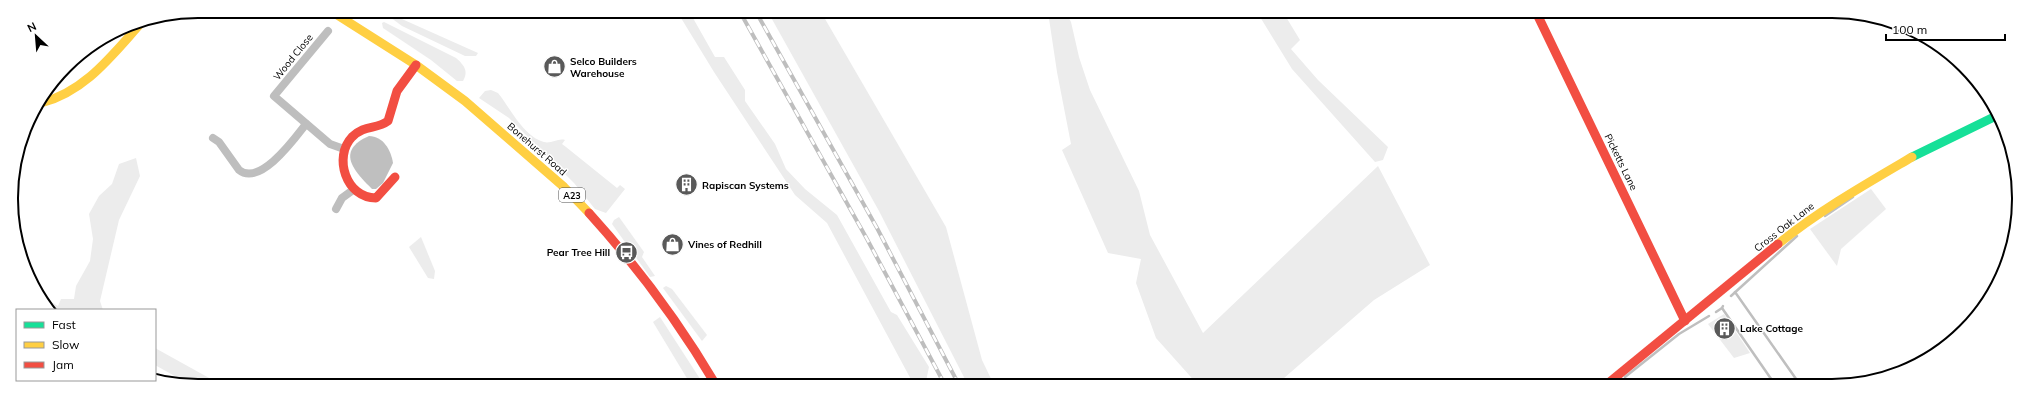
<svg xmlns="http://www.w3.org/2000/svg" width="2030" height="397" viewBox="0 0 2030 397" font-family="Mulish,sans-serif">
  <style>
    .green { fill: #ececec; fill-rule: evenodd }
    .water { fill: #bfbfbf }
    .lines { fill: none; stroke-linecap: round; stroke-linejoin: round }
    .stream { stroke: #bfbfbf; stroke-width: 2.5 }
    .street { stroke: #bebebe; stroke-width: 8 }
    .fast { stroke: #16e098; stroke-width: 9 }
    .slow { stroke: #ffcf43; stroke-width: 9 }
    .jam { stroke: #f24e42; stroke-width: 9 }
    .rail-casing { stroke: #bebebe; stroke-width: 4 }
    .rail { stroke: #fff; stroke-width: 2.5; stroke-dasharray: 8; stroke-linecap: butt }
    .labels { text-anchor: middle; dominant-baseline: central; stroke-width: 3; stroke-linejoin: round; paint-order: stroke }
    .shield { fill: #fff; stroke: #4c4c4c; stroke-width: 1 }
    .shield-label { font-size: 9px; font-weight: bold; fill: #000 }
    .street-label { font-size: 10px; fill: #000; stroke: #fff }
    .poi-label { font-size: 10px; font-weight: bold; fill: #000; stroke: #fff; text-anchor: start }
    .rim { fill: none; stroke: #000; stroke-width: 2 }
  </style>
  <rect width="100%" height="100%" fill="#fff"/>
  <g class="green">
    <path d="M382,11H384L478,53L476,56H465L402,26Z"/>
    <path d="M680,11H689L715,57H724L745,90V101L775,144L786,169L805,189L837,215L891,312L897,315L929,367L926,381L927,385H914L827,223L795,195L714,72L681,18Z"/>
    <path d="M768,12H821L946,227L982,360L994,385H968L879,211Z"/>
    <path d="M1048,12H1066L1071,22L1079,57L1090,90L1139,191L1150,235L1203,333L1378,166L1430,265L1374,300L1276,385H1198L1156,338L1136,283L1141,259L1108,253L1062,150L1071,144L1057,72Z"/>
    <path d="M1257,12H1283L1300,40L1291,49L1318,80L1388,147L1383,160L1375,162L1292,69Z"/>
    <path d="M384,22L456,58C464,65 469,71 463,81H457L431,60L383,28L382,23Z"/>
    <path d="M491,90L498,93C511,109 523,136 544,142C551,144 558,138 565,140L562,144L566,147L617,188L620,185L625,189L606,213L595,209L574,183L509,118L479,98L485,91Z"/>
    <path d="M136,158L140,176L119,220L100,301L103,310H50L43,297L58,306L61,299H74L76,286L90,261L93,239L89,214L99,196L112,184L119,164Z"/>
    <path d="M1871,189L1886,209L1841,249L1837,266L1810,229Z"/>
    <path d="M619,217L644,252L642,257L655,276L650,277L612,224L614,220Z"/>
    <path d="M421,237L435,271L434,279L428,278L409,247Z"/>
    <path d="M666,286L672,289L707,335L702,341L663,288Z"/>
    <path d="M1724,314L1750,353L1734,358L1708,324ZM1724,319L1733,331L1726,336L1717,324Z"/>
    <path d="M660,317L704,385H691L653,322Z"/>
    <path d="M155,348L220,384H189L155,365Z"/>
  </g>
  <path class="water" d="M369,136C383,136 391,150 393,163L383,183L376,189H372C354,171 335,151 369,136Z"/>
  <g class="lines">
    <g class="stream">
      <path d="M1825,216L1853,197"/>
      <path d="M1735,292L1801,386"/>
      <path d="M1731,296L1797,236"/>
      <path d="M1723,306L1722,308L1776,386"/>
      <path d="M1716,312L1722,308"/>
      <path d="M1625,377L1679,334L1709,316"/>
    </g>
    <g class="street">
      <path d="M328,31L274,96L330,144L344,149"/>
      <path d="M213,138L219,142L239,170C260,187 295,138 306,124"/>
      <path d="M336,209L342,198L353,190"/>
    </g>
    <path class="fast" d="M1912,157L1996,116"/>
    <g class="slow">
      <path d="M331,11L416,65L465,101L564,187L589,213"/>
      <path d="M41,103C86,91 112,55 142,22"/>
      <path d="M1778,244C1820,210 1866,184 1912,157"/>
    </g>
    <g class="jam">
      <path d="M1536,12L1685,321"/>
      <path d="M395,177L376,198C346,198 333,157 352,137C365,124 376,130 388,121L397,91L416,65"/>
      <path d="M589,213C637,266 680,324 716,385"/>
      <path d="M1606,385L1778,244"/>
    </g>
    <defs>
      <g id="rail">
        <path d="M740,12L867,239L945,385"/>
        <path d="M756,12L877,228L959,385"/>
      </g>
    </defs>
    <use href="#rail" class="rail-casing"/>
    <use href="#rail" class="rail"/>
  </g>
  <defs>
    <symbol id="shop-disc" viewBox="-11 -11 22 22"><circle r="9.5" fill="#595959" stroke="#fff"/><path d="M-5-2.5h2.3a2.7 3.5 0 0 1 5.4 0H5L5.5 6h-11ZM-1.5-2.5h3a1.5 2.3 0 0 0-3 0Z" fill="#fff"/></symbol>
    <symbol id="building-disc" viewBox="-11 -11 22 22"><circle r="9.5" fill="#595959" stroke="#fff"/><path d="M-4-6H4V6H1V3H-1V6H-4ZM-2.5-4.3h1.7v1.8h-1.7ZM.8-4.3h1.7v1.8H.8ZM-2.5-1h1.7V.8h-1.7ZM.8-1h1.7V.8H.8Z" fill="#fff"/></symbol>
    <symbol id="bus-disc" viewBox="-11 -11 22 22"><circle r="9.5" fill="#595959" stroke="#fff"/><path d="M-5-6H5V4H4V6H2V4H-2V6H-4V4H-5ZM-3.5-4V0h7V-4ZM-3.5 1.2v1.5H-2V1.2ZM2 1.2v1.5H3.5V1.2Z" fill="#fff"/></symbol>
  </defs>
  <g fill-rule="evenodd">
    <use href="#shop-disc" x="542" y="54" width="25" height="25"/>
    <use href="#building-disc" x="674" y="172" width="25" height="25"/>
    <use href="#shop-disc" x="660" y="232" width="25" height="25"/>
    <use href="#bus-disc" x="614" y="240" width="25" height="25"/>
    <use href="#building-disc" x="1712" y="316" width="25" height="25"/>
  </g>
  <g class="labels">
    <rect class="shield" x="559" y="188" width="26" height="14" rx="3"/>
    <g class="shield-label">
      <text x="572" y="195">A23</text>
    </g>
    <g class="street-label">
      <text transform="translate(293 57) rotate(-51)">Wood Close</text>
      <text transform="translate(537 149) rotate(41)">Bonehurst Road</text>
      <text transform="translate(1621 162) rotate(64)">Picketts Lane</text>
      <text transform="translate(1784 227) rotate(-38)">Cross Oak Lane</text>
    </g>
    <g class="poi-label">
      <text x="570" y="61">Selco Builders<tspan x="570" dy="12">Warehouse</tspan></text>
      <text x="702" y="185">Rapiscan Systems</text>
      <text x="688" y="244">Vines of Redhill</text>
      <text x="610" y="252" text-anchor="end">Pear Tree Hill</text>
      <text x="1740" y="328">Lake Cottage</text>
    </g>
  </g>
  <path d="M0 0H2030V397H0ZM198 18H1832A180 180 0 0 1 2012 198V199A180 180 0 0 1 1832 379H198A180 180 0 0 1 18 199V198A180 180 0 0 1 198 18Z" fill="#fff" fill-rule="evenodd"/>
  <path class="rim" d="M198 18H1832A180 180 0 0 1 2012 198V199A180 180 0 0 1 1832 379H198A180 180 0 0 1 18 199V198A180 180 0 0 1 198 18Z"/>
  <rect x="16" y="309" width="140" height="72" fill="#ffffff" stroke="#999999"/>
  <rect x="24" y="322" width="20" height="6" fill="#16e098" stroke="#999999"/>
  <text x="52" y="329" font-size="12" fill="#000000">Fast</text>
  <rect x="24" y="342" width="20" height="6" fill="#ffcf43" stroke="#999999"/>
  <text x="52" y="349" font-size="12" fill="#000000">Slow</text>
  <rect x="24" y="362" width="20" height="6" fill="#f24e42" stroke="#999999"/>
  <text x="52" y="369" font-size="12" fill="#000000">Jam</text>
  <g transform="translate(36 36) rotate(334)" stroke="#ffffff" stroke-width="3" paint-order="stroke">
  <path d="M0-3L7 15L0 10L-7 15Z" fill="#000000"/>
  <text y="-6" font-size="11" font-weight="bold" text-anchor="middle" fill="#000000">N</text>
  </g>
  <path d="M1886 34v6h119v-6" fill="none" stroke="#000000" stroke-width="2"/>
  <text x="1892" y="34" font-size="12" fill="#000000" stroke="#ffffff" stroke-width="3" paint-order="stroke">100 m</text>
</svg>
